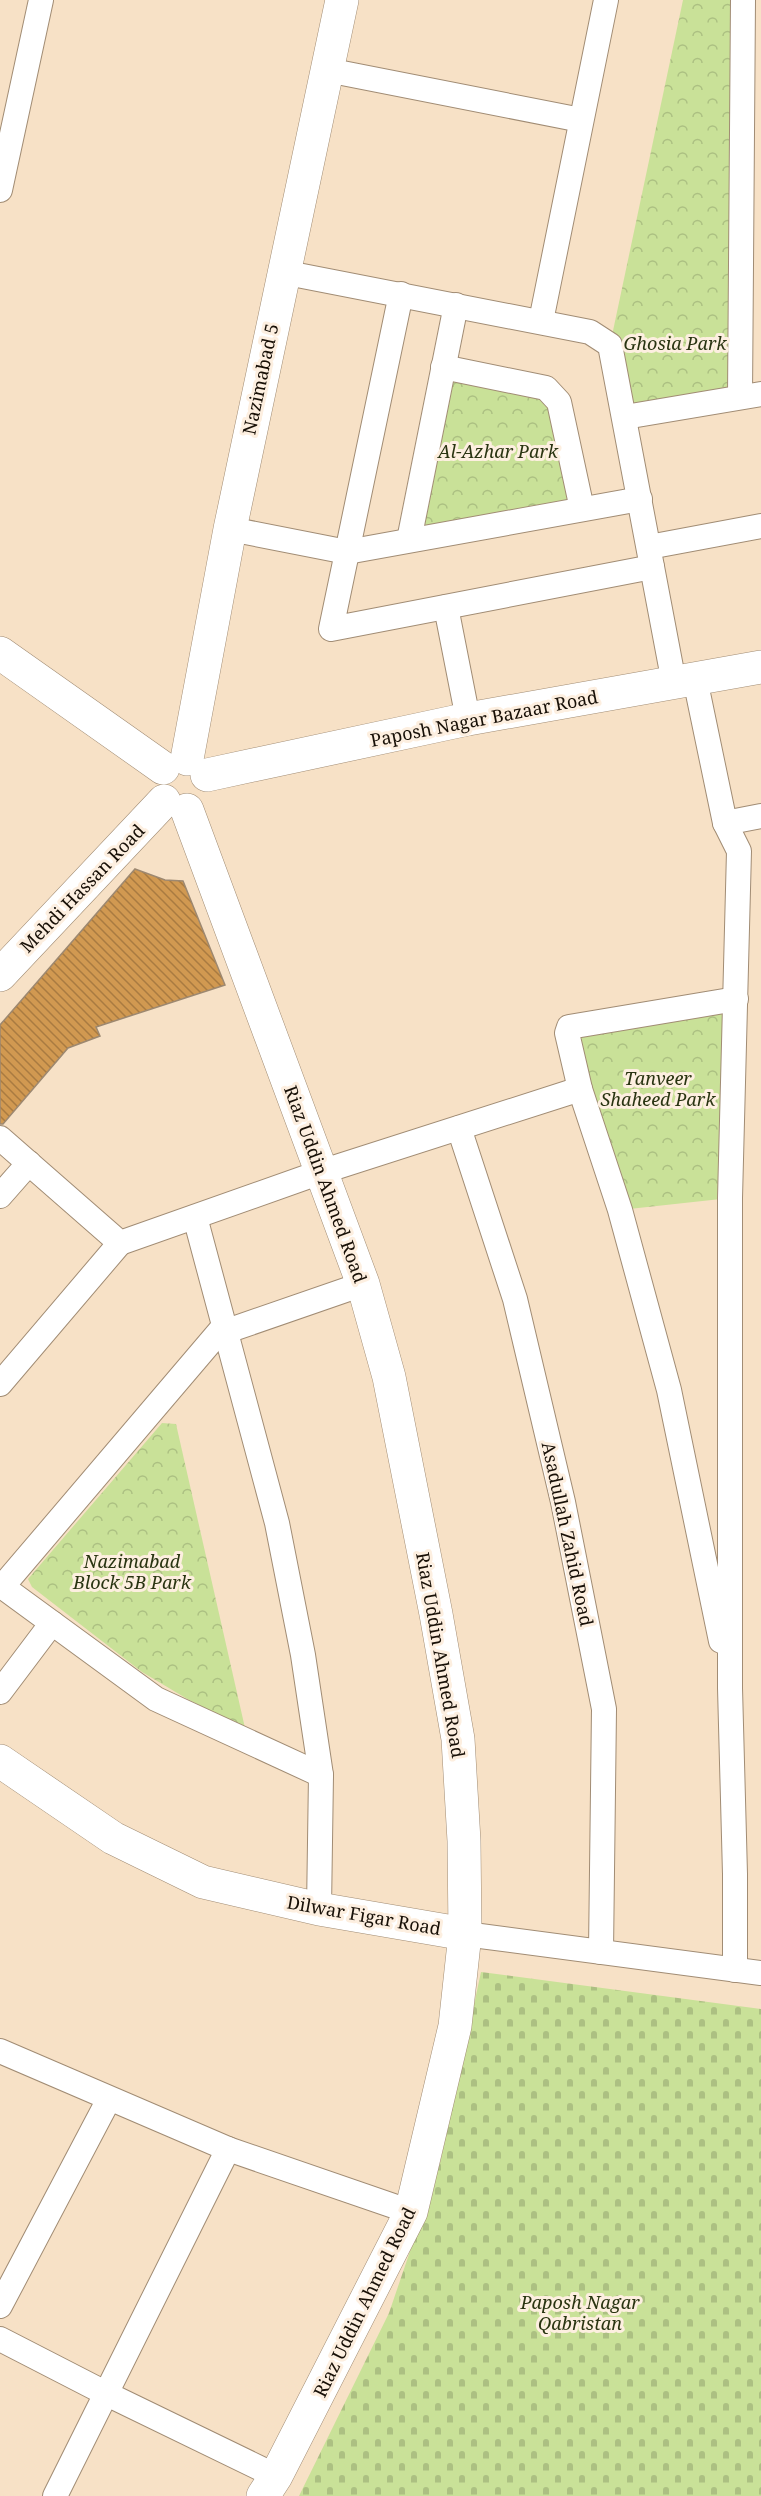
<svg xmlns="http://www.w3.org/2000/svg" width="761" height="2496" viewBox="0 0 761 2496" font-family="'Noto Serif',serif">
  <style>
    .cemetery { fill: url(#cemetery-stones) }
    .park { fill: url(#park-crowns) }
    .building { fill: url(#building-back-hatch); stroke: #9d8870; stroke-width: 1.5 }
    .lines { fill: none; stroke-linecap: round; stroke-linejoin: round }
    .street-casing { stroke: #a18c74; stroke-width: 26 }
    .secondary-casing { stroke: #a18c74; stroke-width: 34 }
    .street { stroke: #fff; stroke-width: 24 }
    .secondary { stroke: #fff; stroke-width: 33 }
    .labels { text-anchor: middle; dominant-baseline: central; stroke-width: 6; stroke-linejoin: round; paint-order: stroke }
    .park-label { font-size: 18px; font-style: italic; fill: #293411; stroke: #fdefe0 }
    .street-label { font-size: 18px; fill: #181007; stroke: #fdefe0 }
  </style>
  <defs>
    <pattern id="cemetery-stones" width="16" height="16" patternUnits="userSpaceOnUse" patternTransform="scale(1.5)"><rect width="16" height="16" fill="#c9e198"/><path d="M2 7V4a2 2 0 0 1 4 0v3zM10 15v-3a2 2 0 0 1 4 0v3z" fill="#acc082"/></pattern>
    <pattern id="park-crowns" width="20" height="18" patternUnits="userSpaceOnUse" patternTransform="scale(1.5)"><rect width="20" height="18" fill="#c9e198"/><path d="M2 6a3 3 0 1 1 6 0M12 15a3 3 0 1 1 6 0" fill="none" stroke="#acc082"/></pattern>
    <pattern id="building-back-hatch" width="6" height="6" patternUnits="userSpaceOnUse" patternTransform="scale(1.5)"><rect width="6" height="6" fill="#d19951"/><path d="M-1 5l2 2M0 0l6 6M5-1l2 2" fill="none" stroke="#a97b41"/></pattern>
  </defs>
  <rect width="100%" height="100%" fill="#f7e1c6"/>
  <path class="cemetery" d="M481,1972L761,2009V2496H299L389,2313L440,2163Z"/>
  <g class="park">
    <path d="M683,0H743L740,397L625,417L610,345Z"/>
    <path d="M443,367L546,388L582,509L409,540Z"/>
    <path d="M736,999L730,1198L620,1210L569,1027Z"/>
    <path d="M162,1423L176,1424L245,1728L189,1700L142,1672L32,1587L28,1579Z"/>
  </g>
  <path class="building" d="M135,869L165,880L183,881L225,985L96,1027L100,1036L68,1048L3,1124H0V1025Z"/>
  <g class="lines">
    <defs>
      <g id="street">
        <path d="M327,70L581,120"/>
        <path d="M0,190L41,0"/>
        <path d="M282,272L590,332L610,345L674,683"/>
        <path d="M401,294L331,629L652,567"/>
        <path d="M541,321L606,0"/>
        <path d="M443,367L546,388L559,402L582,509"/>
        <path d="M740,397L743,0"/>
        <path d="M625,417L761,394"/>
        <path d="M230,529L347,552L640,499"/>
        <path d="M409,540L456,305"/>
        <path d="M649,547L761,526"/>
        <path d="M446,607L468,719"/>
        <path d="M695,679L725,823L739,851L730,1198V1688L735,1874V1970"/>
        <path d="M725,823L761,816"/>
        <path d="M459,1128L515,1299L563,1502L604,1709L601,1952"/>
        <path d="M0,1138L120,1243L321,1172L580,1089"/>
        <path d="M0,1196L29,1163"/>
        <path d="M195,1217L277,1523L303,1655L321,1775L319,1909"/>
        <path d="M227,1331L363,1284"/>
        <path d="M0,1384L120,1243"/>
        <path d="M0,1585L156,1699L321,1775"/>
        <path d="M2,1587L225,1325"/>
        <path d="M721,1641L669,1390L620,1210L580,1089L567,1033L569,1027L736,999"/>
        <path d="M0,1692L52,1623"/>
        <path d="M465,1934L761,1973"/>
        <path d="M0,2051L228,2149L411,2212"/>
        <path d="M0,2306L109,2099"/>
        <path d="M0,2339L107,2394L276,2476"/>
        <path d="M55,2496L228,2149"/>
      </g>
      <g id="secondary">
        <path d="M0,653L163,768"/>
        <path d="M187,759L230,529L342,0"/>
        <path d="M207,775L468,719L761,667"/>
        <path d="M187,810L363,1284L389,1377L436,1614L458,1739L464,1841L465,1934L455,2026L411,2212L276,2476L263,2496"/>
        <path d="M0,975L164,801"/>
        <path d="M0,1761L113,1838L203,1882L319,1909L465,1934"/>
      </g>
    </defs>
    <use href="#street" class="street-casing"/>
    <use href="#secondary" class="secondary-casing"/>
    <use href="#street" class="street"/>
    <use href="#secondary" class="secondary"/>
  </g>
  <g class="labels">
    <g class="park-label">
      <text x="675" y="343">Ghosia Park</text>
      <text x="498" y="451">Al-Azhar Park</text>
      <text x="658" y="1078">Tanveer<tspan x="658" dy="21">Shaheed Park</tspan></text>
      <text x="132" y="1561">Nazimabad<tspan x="132" dy="21">Block 5B Park</tspan></text>
      <text x="580" y="2302">Paposh Nagar<tspan x="580" dy="21">Qabristan</tspan></text>
    </g>
    <g class="street-label">
      <text transform="translate(260 379) rotate(-78)">Nazimabad 5</text>
      <text transform="translate(484 718) rotate(-11)">Paposh Nagar Bazaar Road</text>
      <text transform="translate(82 888) rotate(-46)">Mehdi Hassan Road</text>
      <text transform="translate(326 1184) rotate(70)">Riaz Uddin Ahmed Road</text>
      <text transform="translate(568 1534) rotate(78)">Asadullah Zahid Road</text>
      <text transform="translate(441 1655) rotate(80)">Riaz Uddin Ahmed Road</text>
      <text transform="translate(364 1915) rotate(10)">Dilwar Figar Road</text>
      <text transform="translate(364 2302) rotate(-64)">Riaz Uddin Ahmed Road</text>
    </g>
  </g>
</svg>
